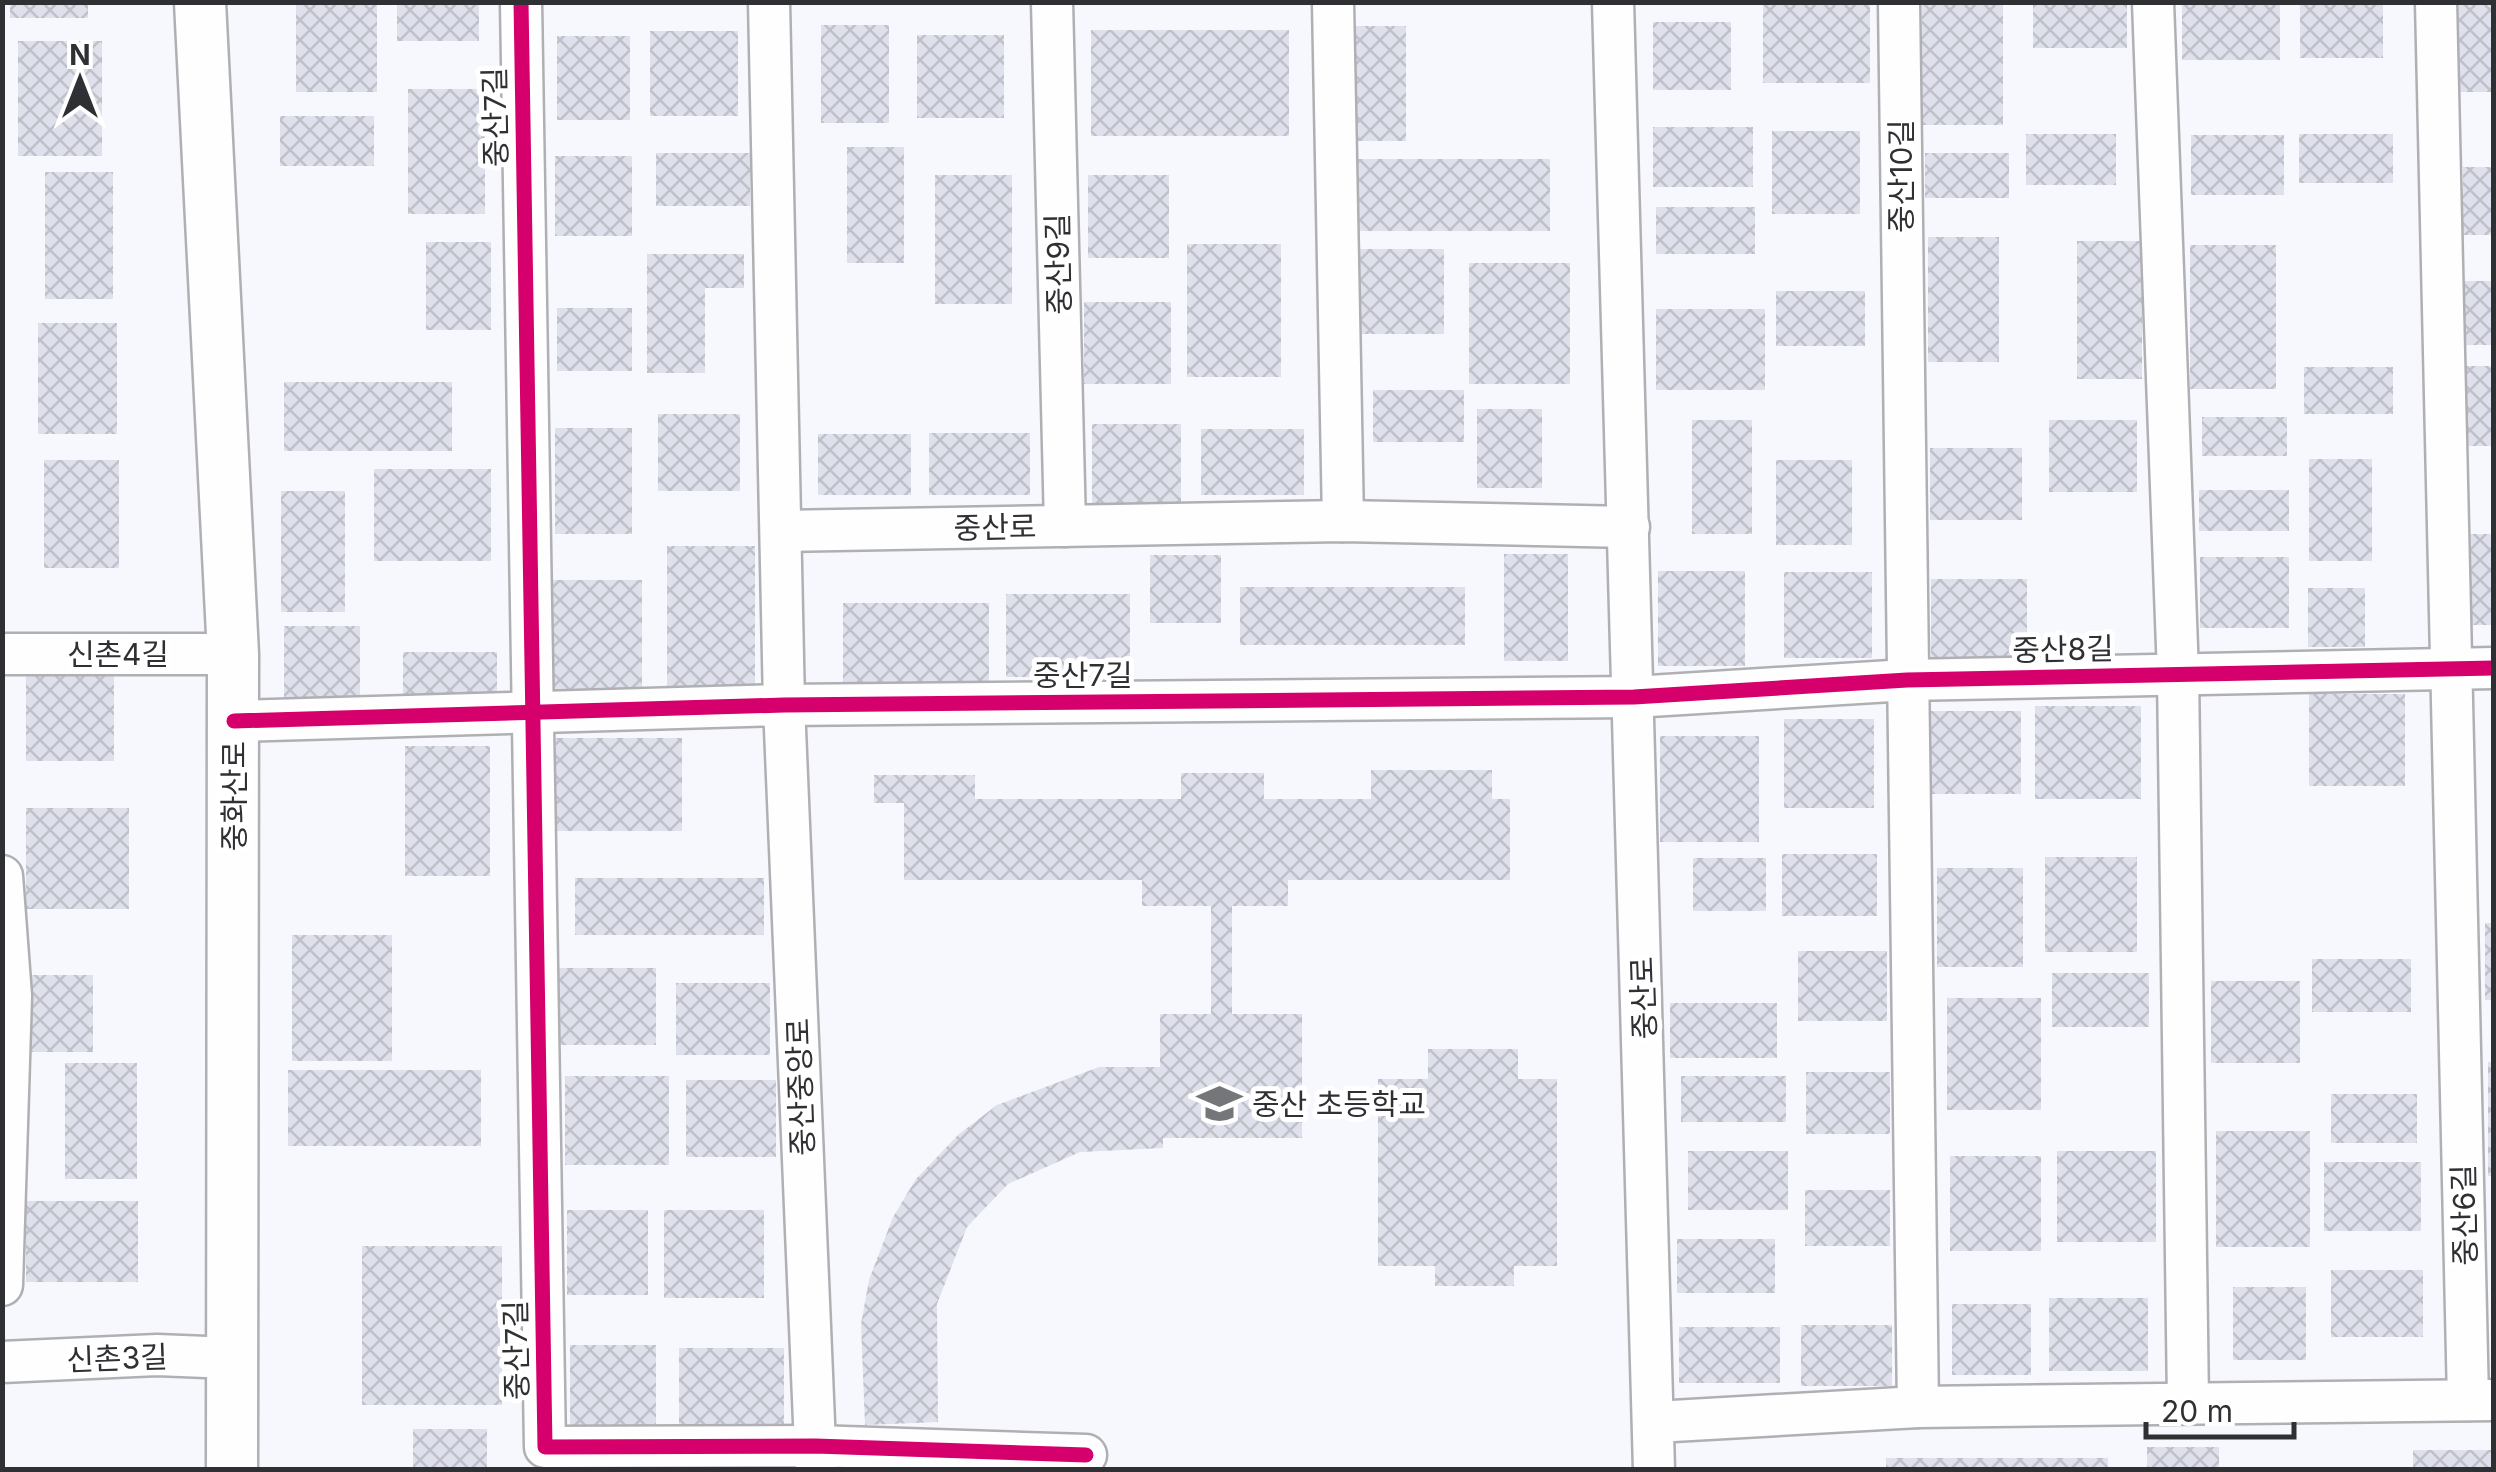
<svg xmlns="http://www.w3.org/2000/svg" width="2496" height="1472" viewBox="0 0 2496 1472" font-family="Inter,'Noto Sans KR',sans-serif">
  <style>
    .building { fill: url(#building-cross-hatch) }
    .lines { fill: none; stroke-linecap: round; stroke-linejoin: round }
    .minor-casing { stroke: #b0b0b4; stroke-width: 45 }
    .tertiary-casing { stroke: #b0b0b4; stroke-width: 55 }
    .minor { stroke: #fefeff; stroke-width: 40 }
    .tertiary { stroke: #fefeff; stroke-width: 50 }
    .cycleway-casing { stroke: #fff; stroke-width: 21 }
    .cycleway { stroke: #d6006c; stroke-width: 15 }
    .labels { text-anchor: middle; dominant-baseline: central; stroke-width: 10; stroke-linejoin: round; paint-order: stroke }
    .street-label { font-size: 30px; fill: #2f3033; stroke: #fff }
    .poi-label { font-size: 30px; fill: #2f3033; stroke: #fff; text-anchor: start }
  </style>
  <defs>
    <pattern id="building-cross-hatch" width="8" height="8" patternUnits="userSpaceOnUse" patternTransform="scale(2.5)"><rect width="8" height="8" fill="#dee0eb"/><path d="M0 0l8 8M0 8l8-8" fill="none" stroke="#bfc0ca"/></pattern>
  </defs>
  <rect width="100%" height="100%" fill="#f7f8fd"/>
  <g class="building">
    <rect x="10" y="2" width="78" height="16"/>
    <rect x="296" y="2" width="81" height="90"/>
    <rect x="397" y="2" width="82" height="39"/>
    <rect x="1922" y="2" width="81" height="123"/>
    <rect x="2033" y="2" width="94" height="46"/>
    <rect x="2182" y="2" width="98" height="58"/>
    <rect x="2300" y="2" width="83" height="56"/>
    <rect x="2453" y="2" width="41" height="90"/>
    <rect x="1763" y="4" width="107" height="79"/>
    <rect x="1653" y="22" width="78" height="68"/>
    <rect x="821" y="25" width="68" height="98"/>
    <rect x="1349" y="26" width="57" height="115"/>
    <rect x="1091" y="30" width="198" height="106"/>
    <rect x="650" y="31" width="88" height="85"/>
    <rect x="917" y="35" width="87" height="83"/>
    <rect x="557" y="36" width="73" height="84"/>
    <rect x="18" y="41" width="84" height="115"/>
    <rect x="408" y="89" width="77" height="125"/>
    <rect x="280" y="116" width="94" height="50"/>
    <rect x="1653" y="127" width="100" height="60"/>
    <rect x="1772" y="131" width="88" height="83"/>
    <rect x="2026" y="134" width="90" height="51"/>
    <rect x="2299" y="134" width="94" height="49"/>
    <rect x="2191" y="135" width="93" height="60"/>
    <rect x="847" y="147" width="57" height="116"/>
    <rect x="656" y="153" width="94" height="53"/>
    <rect x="1925" y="153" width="84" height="45"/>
    <rect x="555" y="156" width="77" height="80"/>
    <rect x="1357" y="159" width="193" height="72"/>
    <rect x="2463" y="167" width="31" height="68"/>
    <rect x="45" y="172" width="68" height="127"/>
    <rect x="935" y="175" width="77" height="129"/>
    <rect x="1088" y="175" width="81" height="83"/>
    <rect x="1656" y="207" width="99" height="47"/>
    <rect x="1928" y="237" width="71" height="125"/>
    <rect x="2077" y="241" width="65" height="138"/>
    <rect x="426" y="242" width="65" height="88"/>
    <rect x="1187" y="244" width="94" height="133"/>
    <rect x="2190" y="245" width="86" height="144"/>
    <rect x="1357" y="249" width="87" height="85"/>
    <path d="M647,254H744V288H705V373H647Z"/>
    <rect x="1469" y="263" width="101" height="121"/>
    <rect x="2463" y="281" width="31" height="64"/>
    <rect x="1776" y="291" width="89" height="55"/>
    <rect x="1084" y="302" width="87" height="82"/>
    <rect x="557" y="308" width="75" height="63"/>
    <rect x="1656" y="309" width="109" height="81"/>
    <rect x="38" y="323" width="79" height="111"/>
    <rect x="2462" y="366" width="32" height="80"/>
    <rect x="2304" y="367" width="89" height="47"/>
    <rect x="284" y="382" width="168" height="69"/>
    <rect x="1373" y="390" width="91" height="52"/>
    <rect x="1477" y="409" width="65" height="79"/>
    <rect x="658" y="414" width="82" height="77"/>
    <rect x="2202" y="417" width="85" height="39"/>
    <rect x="1692" y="420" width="60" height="114"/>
    <rect x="2049" y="420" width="88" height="72"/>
    <rect x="1092" y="424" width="89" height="79"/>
    <rect x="555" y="428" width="77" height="106"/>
    <rect x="1201" y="429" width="103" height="66"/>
    <rect x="929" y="433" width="101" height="62"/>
    <rect x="818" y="434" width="93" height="61"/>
    <rect x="1930" y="448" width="92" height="72"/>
    <rect x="2309" y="459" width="63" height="102"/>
    <rect x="44" y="460" width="75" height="108"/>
    <rect x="1776" y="460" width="76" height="85"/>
    <rect x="374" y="469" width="117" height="92"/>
    <rect x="2199" y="490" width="90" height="41"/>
    <rect x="281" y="491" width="64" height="121"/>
    <rect x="2469" y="534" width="25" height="91"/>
    <rect x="667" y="546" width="88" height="144"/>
    <rect x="1504" y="554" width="64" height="107"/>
    <rect x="1150" y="555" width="71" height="68"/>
    <rect x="2200" y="557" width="89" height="71"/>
    <rect x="1658" y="571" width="87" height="95"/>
    <rect x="1784" y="572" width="88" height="86"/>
    <rect x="1931" y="579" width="96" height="82"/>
    <rect x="553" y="580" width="89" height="110"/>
    <rect x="1240" y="587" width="225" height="58"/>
    <rect x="2308" y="588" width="57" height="59"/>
    <rect x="1006" y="594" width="124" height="83"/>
    <rect x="843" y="603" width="146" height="85"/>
    <rect x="284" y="626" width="76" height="73"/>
    <rect x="403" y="652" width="94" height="51"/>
    <rect x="26" y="666" width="88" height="95"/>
    <rect x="2309" y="694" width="96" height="92"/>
    <rect x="2035" y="706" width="106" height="93"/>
    <rect x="1929" y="711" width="92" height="83"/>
    <rect x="1784" y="719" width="90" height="89"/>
    <rect x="1660" y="736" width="99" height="106"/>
    <rect x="556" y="738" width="126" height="93"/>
    <rect x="405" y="746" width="85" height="130"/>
    <path d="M1371,770H1492V799H1510V880H1288V906H1232V1014H1302V1138H1163V1148L1080,1152L1008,1184L967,1227L937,1304L938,1422L865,1425L861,1324L869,1280L893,1217L916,1179L958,1135L997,1105L1099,1067H1160V1014H1211V906H1142V880H904V803H874V775H975V799H1181V773H1264V799H1371Z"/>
    <rect x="26" y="808" width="103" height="101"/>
    <rect x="1782" y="854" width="95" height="62"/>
    <rect x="2045" y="857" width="92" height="95"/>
    <rect x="1693" y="858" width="73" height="53"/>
    <rect x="1937" y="868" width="86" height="99"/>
    <rect x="575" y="878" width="189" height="57"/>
    <rect x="2485" y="923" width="9" height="77"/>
    <rect x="292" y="935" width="100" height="126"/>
    <rect x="1798" y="951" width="89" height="70"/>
    <rect x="2312" y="959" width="99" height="53"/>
    <rect x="556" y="968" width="100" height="77"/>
    <rect x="2052" y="973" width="97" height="54"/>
    <rect x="31" y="975" width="62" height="77"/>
    <rect x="2211" y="981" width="89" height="82"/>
    <rect x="676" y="983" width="94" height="72"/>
    <rect x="1947" y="998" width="94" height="112"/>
    <rect x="1670" y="1003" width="107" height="55"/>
    <path d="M1428,1049H1518V1079H1557V1266H1514V1286H1435V1266H1378V1079H1428Z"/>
    <rect x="2488" y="1062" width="6" height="114"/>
    <rect x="65" y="1063" width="72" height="116"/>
    <rect x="288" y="1070" width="193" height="76"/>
    <rect x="1806" y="1072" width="84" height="62"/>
    <rect x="565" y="1076" width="104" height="89"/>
    <rect x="1681" y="1076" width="105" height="46"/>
    <rect x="686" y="1080" width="90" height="77"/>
    <rect x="2331" y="1094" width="86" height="49"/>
    <rect x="2216" y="1131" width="94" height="116"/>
    <rect x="1688" y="1151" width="100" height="59"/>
    <rect x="2057" y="1151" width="99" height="91"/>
    <rect x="1950" y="1156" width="91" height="95"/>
    <rect x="2324" y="1162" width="97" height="69"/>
    <rect x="1805" y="1190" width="85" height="56"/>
    <rect x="26" y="1201" width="112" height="81"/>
    <rect x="567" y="1210" width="81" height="85"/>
    <rect x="664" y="1210" width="100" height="88"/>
    <rect x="1677" y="1239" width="98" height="54"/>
    <rect x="362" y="1246" width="140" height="159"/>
    <rect x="2331" y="1270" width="92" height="67"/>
    <rect x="2233" y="1287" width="73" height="73"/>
    <rect x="2049" y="1298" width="99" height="73"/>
    <rect x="1952" y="1304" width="79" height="71"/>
    <rect x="1801" y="1325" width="91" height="61"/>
    <rect x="1679" y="1327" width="101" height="56"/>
    <rect x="570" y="1345" width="86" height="82"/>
    <rect x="679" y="1348" width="105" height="82"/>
    <rect x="413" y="1429" width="74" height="41"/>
    <rect x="2147" y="1447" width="72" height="23"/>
    <rect x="2413" y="1450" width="81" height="20"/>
    <rect x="1886" y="1458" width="222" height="12"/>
  </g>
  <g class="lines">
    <defs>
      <g id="minor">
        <path d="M521,2L545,1447L815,1446L1086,1455"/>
        <path d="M769,2L784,705L816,1470"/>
        <path d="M1052,2L1065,526"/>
        <path d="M1333,2L1343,521"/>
        <path d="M1613,2L1654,1470"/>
        <path d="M1899,2L1918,1407"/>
        <path d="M2153,2L2178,674L2188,1403"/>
        <path d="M2436,2L2468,1400"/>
        <path d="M781,531L1343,521L1629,527"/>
        <path d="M2,654H233"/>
        <path d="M234,721L784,705L1634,697L1907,680L2494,668"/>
        <path d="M2,876L11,996L2,1285"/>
        <path d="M2,1362L157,1355L231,1358"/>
        <path d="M1655,1422L1918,1407L2494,1400"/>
      </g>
      <path id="tertiary" d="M200,2L233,654L232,1470"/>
    </defs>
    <use href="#minor" class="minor-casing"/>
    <use href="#tertiary" class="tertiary-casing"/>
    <use href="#minor" class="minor"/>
    <use href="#tertiary" class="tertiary"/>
    <defs>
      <g id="cycleway">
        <path d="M521,2L545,1447L815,1446L1086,1455"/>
        <path d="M234,721L784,705L1634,697L1907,680L2494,668"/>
      </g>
    </defs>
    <use href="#cycleway" class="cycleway-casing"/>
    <use href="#cycleway" class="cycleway"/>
  </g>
  <defs>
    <symbol id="school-bare" viewBox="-9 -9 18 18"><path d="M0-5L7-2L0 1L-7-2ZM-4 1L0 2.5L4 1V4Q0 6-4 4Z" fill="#75767a" stroke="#fff" stroke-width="2.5" paint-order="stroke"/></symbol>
  </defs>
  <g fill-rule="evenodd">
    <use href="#school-bare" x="1188" y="1072" width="63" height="63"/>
  </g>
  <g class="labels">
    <g class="street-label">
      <text transform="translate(495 117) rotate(-91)">중산7길</text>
      <text transform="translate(1901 176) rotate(-90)">중산10길</text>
      <text transform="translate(1058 264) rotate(-91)">중산9길</text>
      <text transform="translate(995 527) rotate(-1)">중산로</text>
      <text transform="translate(2063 649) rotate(-1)">중산8길</text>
      <text x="118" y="654">신촌4길</text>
      <text x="1083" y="675">중산7길</text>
      <text transform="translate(234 796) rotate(-90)">중화산로</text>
      <text transform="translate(1643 998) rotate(-92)">중산로</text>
      <text transform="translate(800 1087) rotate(-92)">중산중앙로</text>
      <text transform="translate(2464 1215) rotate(-91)">중산6길</text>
      <text transform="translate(516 1350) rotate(-91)">중산7길</text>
      <text transform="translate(117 1358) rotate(-2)">신촌3길</text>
    </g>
    <g class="poi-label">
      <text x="1252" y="1104">중산 초등학교</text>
    </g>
  </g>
  <rect width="2496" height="1472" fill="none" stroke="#2f3033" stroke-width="10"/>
  <g transform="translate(80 80)" stroke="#ffffff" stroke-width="8" paint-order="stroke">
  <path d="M0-8L18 38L0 25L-18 38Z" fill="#2f3033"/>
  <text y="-15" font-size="28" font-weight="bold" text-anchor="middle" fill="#2f3033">N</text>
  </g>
  <path d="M2146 1422v15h148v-15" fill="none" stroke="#2f3033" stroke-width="5"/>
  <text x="2161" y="1422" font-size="30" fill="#2f3033" stroke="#ffffff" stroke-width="8" paint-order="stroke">20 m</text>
</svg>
